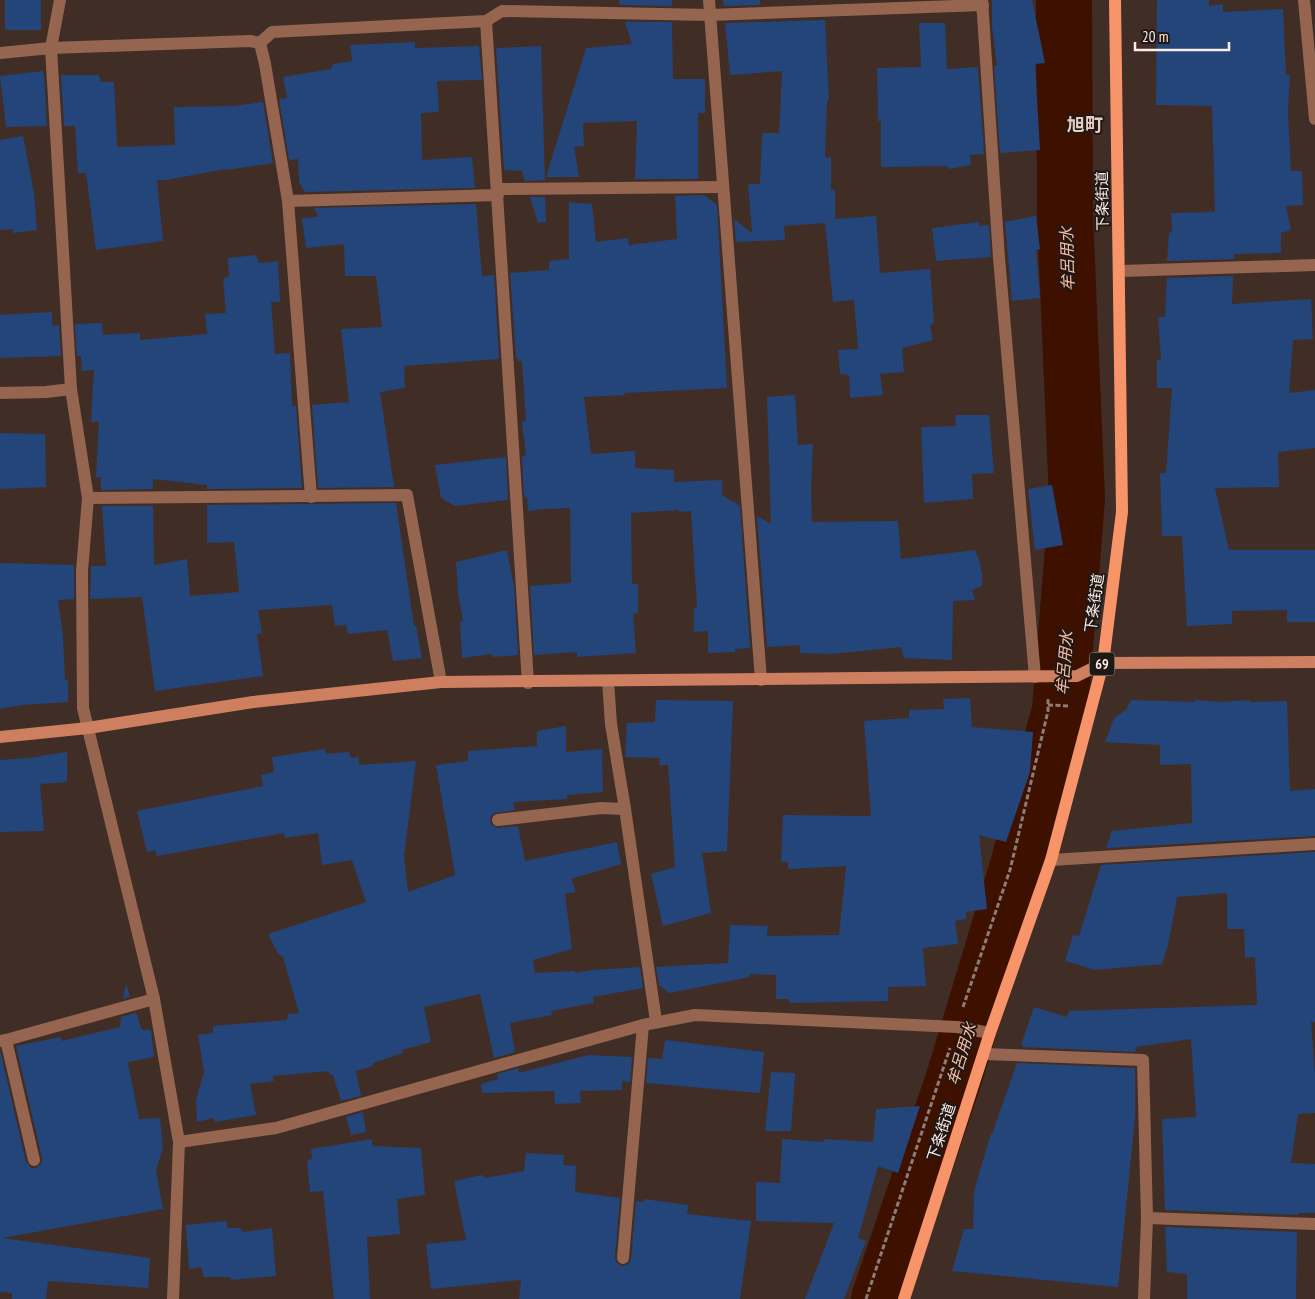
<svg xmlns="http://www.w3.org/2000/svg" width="1315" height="1299" viewBox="0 0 1315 1299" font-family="'PT Sans Narrow','Noto Sans JP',sans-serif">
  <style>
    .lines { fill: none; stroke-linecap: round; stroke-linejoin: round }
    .river { stroke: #3d1000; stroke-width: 56 }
    .building { fill: #24457a }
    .path { stroke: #8d7d76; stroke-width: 3; stroke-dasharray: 5 2.5; stroke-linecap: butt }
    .street { stroke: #956550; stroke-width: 12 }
    .secondary { stroke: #cd7f5f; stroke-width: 12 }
    .primary { stroke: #f79469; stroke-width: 12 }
    .labels { text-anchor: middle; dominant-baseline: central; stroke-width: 4; stroke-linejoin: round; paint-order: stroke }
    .shield { fill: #201814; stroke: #b9aea9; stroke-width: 1 }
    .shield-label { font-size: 14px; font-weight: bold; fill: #fbeee9 }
    .street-label { font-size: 15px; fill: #fbeee9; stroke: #201814 }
    .water-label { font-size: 16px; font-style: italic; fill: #f7bca3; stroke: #201814 }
    .quarter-label { font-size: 18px; font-weight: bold; fill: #e5ccc2; stroke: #201814 }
  </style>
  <rect width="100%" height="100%" fill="#402d25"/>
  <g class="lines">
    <path class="river" d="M879,1299L954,1078L1017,869L1060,710L1077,499L1065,215L1064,0"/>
  </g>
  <g class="building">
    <rect x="5" y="0" width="36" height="30"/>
    <path d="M619,0H672V6L620,5Z"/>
    <path d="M723,0H760V5L724,6Z"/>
    <path d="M992,0H1032L1045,63L1035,64L1040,150L1000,153L994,66H997L992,26Z"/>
    <path d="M1157,0H1209V6L1223,4V12L1283,9L1286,75H1290L1288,112L1291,171H1302L1303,205L1286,206L1291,230L1281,233V253L1234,254V259L1167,261L1169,233L1172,232L1171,213L1215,212L1212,106L1156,105Z"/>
    <path d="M825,20L829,100H827L825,158L831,157V190H835V219L876,216L880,273L930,269L934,323L930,326L933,340L902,348L904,372L880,374L883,395L850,398L849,375L840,374L838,350L858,349L854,300L833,302L825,223L784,226L785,240L736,242L734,219L752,233L748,184H760L762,133H779L782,71L730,75L725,23Z"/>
    <path d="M625,22H672L673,79H705V113H698V179H635L637,121L583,123L584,146L574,147L579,177H546L586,48L632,44Z"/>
    <path d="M919,23H945L947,69L978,67L984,154L970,155L971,165L949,169L947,166L881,167V121H878L877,68L921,67Z"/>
    <path d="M415,42V48L479,46L482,80L437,81L439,112L421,113L422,160L472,157L475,188L305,192L299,182L298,159L289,160L279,99L287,98L283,77L331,69L333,64L352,61L350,45Z"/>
    <path d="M541,46L545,180L525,181L522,171L504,170L496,48Z"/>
    <path d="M43,71V75H44L47,126L6,127L0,76Z"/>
    <path d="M61,75H99L101,82H114L117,147L175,145L174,107L233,106L263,102L273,163L227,170L226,169L166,180H157L163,241L96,250L86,173H78L75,126H64Z"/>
    <path d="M23,136L34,193L37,230L13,233V229L0,230V140Z"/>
    <path d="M704,195L717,205L727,388L624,393L625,395L584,397L591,454L635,451V468L674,470V482L722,480V495L740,506L750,648L735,649V652L708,653V631L694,632V608L697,607L691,511L679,512V510L631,513L632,584H638V613L633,614L636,653L577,657V652L534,655L530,586L571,583L570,508L545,509L528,511L527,497L524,498L522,456L526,455L522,422L526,420L522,361H518V358H516L510,273L549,270V261L569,259V202L592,204L596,242L628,238L629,245L677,239L675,196Z"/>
    <path d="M530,197H545L546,222L538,223Z"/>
    <path d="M476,204L482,276L494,275L499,359L404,366L405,388L380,392L394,487L318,488L312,405L349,402L341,329L382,327L376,276H345L344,244L306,248L302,218L318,217L314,208Z"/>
    <path d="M1036,216L1040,249L1036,250L1040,298L1012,301L1005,222Z"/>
    <path d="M979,222V226L989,225L991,257L936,261L932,228Z"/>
    <path d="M256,255L259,263L278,261L280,302H271L275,354L290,353L292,406H296L302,488L207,489V485L153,479V489L101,490V477H96L99,422H91L94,370L82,371L81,356H77L75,324L102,323L103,335L140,333V340L207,334L205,314L226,313L223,279L229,276L228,258Z"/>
    <path d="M1233,276L1232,304L1311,299L1313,339L1293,340L1289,393L1315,390V448L1278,452L1279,487L1215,488L1229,550H1315V622H1287V610L1232,611V624L1187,626L1182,536H1162L1160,473H1166L1172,388H1157V360H1161L1158,317H1165L1167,278Z"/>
    <path d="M52,312V326L59,325L61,356L0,358V315Z"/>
    <path d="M795,395L798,445L813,444L811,487L812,522L898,521L901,559L975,550L979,560L982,573V586L972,590L975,600L953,601L952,660L904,658L901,647L831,654L800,653V645L767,647L757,516L771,524L767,397Z"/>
    <path d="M955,415H989L994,473L972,474L973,499L924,503L921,427L956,426Z"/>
    <path d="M0,433L45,434L46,487L0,489Z"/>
    <path d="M506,457L508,500L455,506L441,498L435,465Z"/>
    <path d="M1052,485L1063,545L1035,550L1028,489Z"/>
    <path d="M396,503L414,626H416L422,658L393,661L387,630L348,634L346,625L335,626L332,605L258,610L262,633L257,634L263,676L155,691L142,597L90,599L91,566H106L102,506H153L154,565L187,559L190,596L239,592L234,542L207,543V505Z"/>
    <path d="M507,550L514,586L518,655L493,657L492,654L462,658L460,622H463L458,593L456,562Z"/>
    <path d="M0,563L74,565V599L58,600L63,636L65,680L68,681V702L22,705L0,709Z"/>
    <path d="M970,698L972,727L1033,732L1030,772L1006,842L979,835L987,909L966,912V919L955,921L958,944L923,948L926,986L888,987V1001L790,1003L788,999H776V975L749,974L750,977L669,993L659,985L656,967L728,963L730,925L768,926L767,936L839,935L846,866L788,869V862H781L783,815L871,816L864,721L909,718V710L944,709L943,699Z"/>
    <path d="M656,700L733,701L727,851L702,853L711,913L663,926L651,874L675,867L668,765H659L660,758L625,757L627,723L655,722Z"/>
    <path d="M1131,700L1195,702V700L1221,702L1250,700V702L1287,701L1290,791L1315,789V836L1106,848L1112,831L1192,823L1191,764L1160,765V745L1105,742L1114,718L1126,710Z"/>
    <path d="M566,726V752L602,749L603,792L567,795V799L513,802L515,810L494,813L490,817L491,824L498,828L518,826L525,861L617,842L621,864L571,879L576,892L565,894L572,949L533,960L535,973L575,971V973L593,970L640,967L643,988L593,997L594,1003L551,1011L552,1015L510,1023L515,1052L494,1058L480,994L424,1007L431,1042L402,1050L403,1053L373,1063V1066L356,1071L361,1096L341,1101L333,1075H330L329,1071L273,1076L274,1081L250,1084L256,1115L215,1122L213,1118L197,1122L196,1100L204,1072L198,1035L213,1033V1026L287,1020L288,1014L299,1013L283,957L279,955L268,934L366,902L352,860L322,865L318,833L285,838L284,833L157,856L155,850L147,852L137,811L263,786L261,775L274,772L272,757L325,749L326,754L349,752L351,758L359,757V765L416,761L404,856L408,892L455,875L436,765L468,761V751L537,746V731Z"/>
    <path d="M67,752V782L40,784L44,831L0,832V760L39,757V756Z"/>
    <path d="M1315,852V1022H1311L1315,1074V1113L1298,1114L1291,1163L1315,1164V1213H1298V1215L1165,1210L1162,1119L1196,1117L1191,1039L1135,1047L1136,1052L1022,1047L1023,1045H1021L1034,1007L1067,1017L1069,1011L1257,1005L1255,957L1245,958L1244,929H1227V893L1177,897L1168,945L1162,964L1095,970L1065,961L1073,935L1079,936L1101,865Z"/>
    <path d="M126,983L130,997L123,999Z"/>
    <path d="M136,1013L142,1030H151L154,1057L128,1062L139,1119L160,1118L163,1148L156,1170L163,1209L2,1238L150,1258L148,1288L48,1281L46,1299H12V1293L0,1292V1050L26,1162L31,1168H36L42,1163V1158L16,1046L61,1037V1041L120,1027L121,1017Z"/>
    <path d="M665,1040L764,1052L760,1093L646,1083L648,1058L662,1059Z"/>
    <path d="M588,1055L632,1057L630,1082L622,1081V1090L580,1091L581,1103L555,1104L554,1091L482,1093L481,1084L498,1079L497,1074L518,1068L519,1073Z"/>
    <path d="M1017,1063L1135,1068V1117L1118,1287L952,1271L964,1229H973L974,1191L991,1133L992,1134Z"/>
    <path d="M771,1072L795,1073L791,1131H765Z"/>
    <path d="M920,1106L898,1173L878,1166L858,1238L866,1241L844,1299H805L834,1223L756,1221V1182L780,1183L782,1139L823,1142L824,1139L873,1142L876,1109Z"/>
    <path d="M363,1112L366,1132L351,1135L346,1117Z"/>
    <path d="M372,1139V1146L421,1148L425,1195L397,1199L400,1234L367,1237L370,1299H334L323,1191L310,1192L307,1160L312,1159L311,1149Z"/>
    <path d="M526,1153L564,1155L563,1165L576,1166L575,1192L620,1198L615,1257L616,1262L622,1266L627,1265L631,1259L636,1201L643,1202L644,1199L688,1205L687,1214L751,1221L740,1299H519L521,1280L431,1289L426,1244L466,1240L454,1181L482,1175L485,1178L524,1171Z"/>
    <path d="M226,1221L228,1228H240L243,1232L272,1228L276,1276L231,1280L230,1277H204L201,1267L189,1269L186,1225Z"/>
    <path d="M1165,1227L1297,1232L1296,1299H1187V1274L1167,1272Z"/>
  </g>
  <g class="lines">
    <g class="path">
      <path d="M1048,705L1069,706"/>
      <path d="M963,1007L1010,870L1048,711V698"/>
      <path d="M866,1299L950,1048"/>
    </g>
    <g class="street">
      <path d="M60,0L51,48L71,389L88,498L82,571L83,708L154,999L179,1142L276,1128L643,1025L695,1015L957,1027L990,1033"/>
      <path d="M709,0L761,680"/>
      <path d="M982,0L999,258L1035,677"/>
      <path d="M1304,0L1315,119"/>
      <path d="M486,21L528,683"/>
      <path d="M260,43L272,32L486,21L502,11L710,15L983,5"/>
      <path d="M0,53L51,48L250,41L260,43L265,64L288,201L311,497"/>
      <path d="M497,189L722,187"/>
      <path d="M288,201L498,195"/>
      <path d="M1120,271L1315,265"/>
      <path d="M0,393L46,392L71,389"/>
      <path d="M88,498L407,495L441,682"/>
      <path d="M608,681L611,724L625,809L656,1021"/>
      <path d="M498,820L601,808L625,809"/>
      <path d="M1051,860L1315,844"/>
      <path d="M6,1040L34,1160"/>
      <path d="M0,1041L6,1040L154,999"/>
      <path d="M984,1054L1143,1060L1147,1218L1144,1299"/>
      <path d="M1147,1218L1315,1224"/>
      <path d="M623,1258L643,1025"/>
      <path d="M173,1299L179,1142"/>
    </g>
    <path class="secondary" d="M0,737L88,728L253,702L441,682L1077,676L1103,663L1315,662"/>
    <path class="primary" d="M904,1299L990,1033L1051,860L1103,663L1122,512L1115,0"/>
  </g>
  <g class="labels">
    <rect class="shield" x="1089.5" y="652.5" width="25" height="23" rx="4"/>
    <g class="shield-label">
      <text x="1102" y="664">69</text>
    </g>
    <g class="street-label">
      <text transform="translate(1102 201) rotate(-91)">下条街道</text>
      <text transform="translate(1094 603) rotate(-82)">下条街道</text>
      <text transform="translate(941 1132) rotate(-72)">下条街道</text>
    </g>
    <g class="water-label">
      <text transform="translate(1067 259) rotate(-92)">牟呂用水</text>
      <text transform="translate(1064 663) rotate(-85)">牟呂用水</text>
      <text transform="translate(961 1054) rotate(-73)">牟呂用水</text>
    </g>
    <g class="quarter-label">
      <text x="1085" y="124">旭町</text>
    </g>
  </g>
  <path d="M1135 42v8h94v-8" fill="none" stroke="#fbeee9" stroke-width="2.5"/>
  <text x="1142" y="42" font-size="15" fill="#fbeee9" stroke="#201814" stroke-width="4" paint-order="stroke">20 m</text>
</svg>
